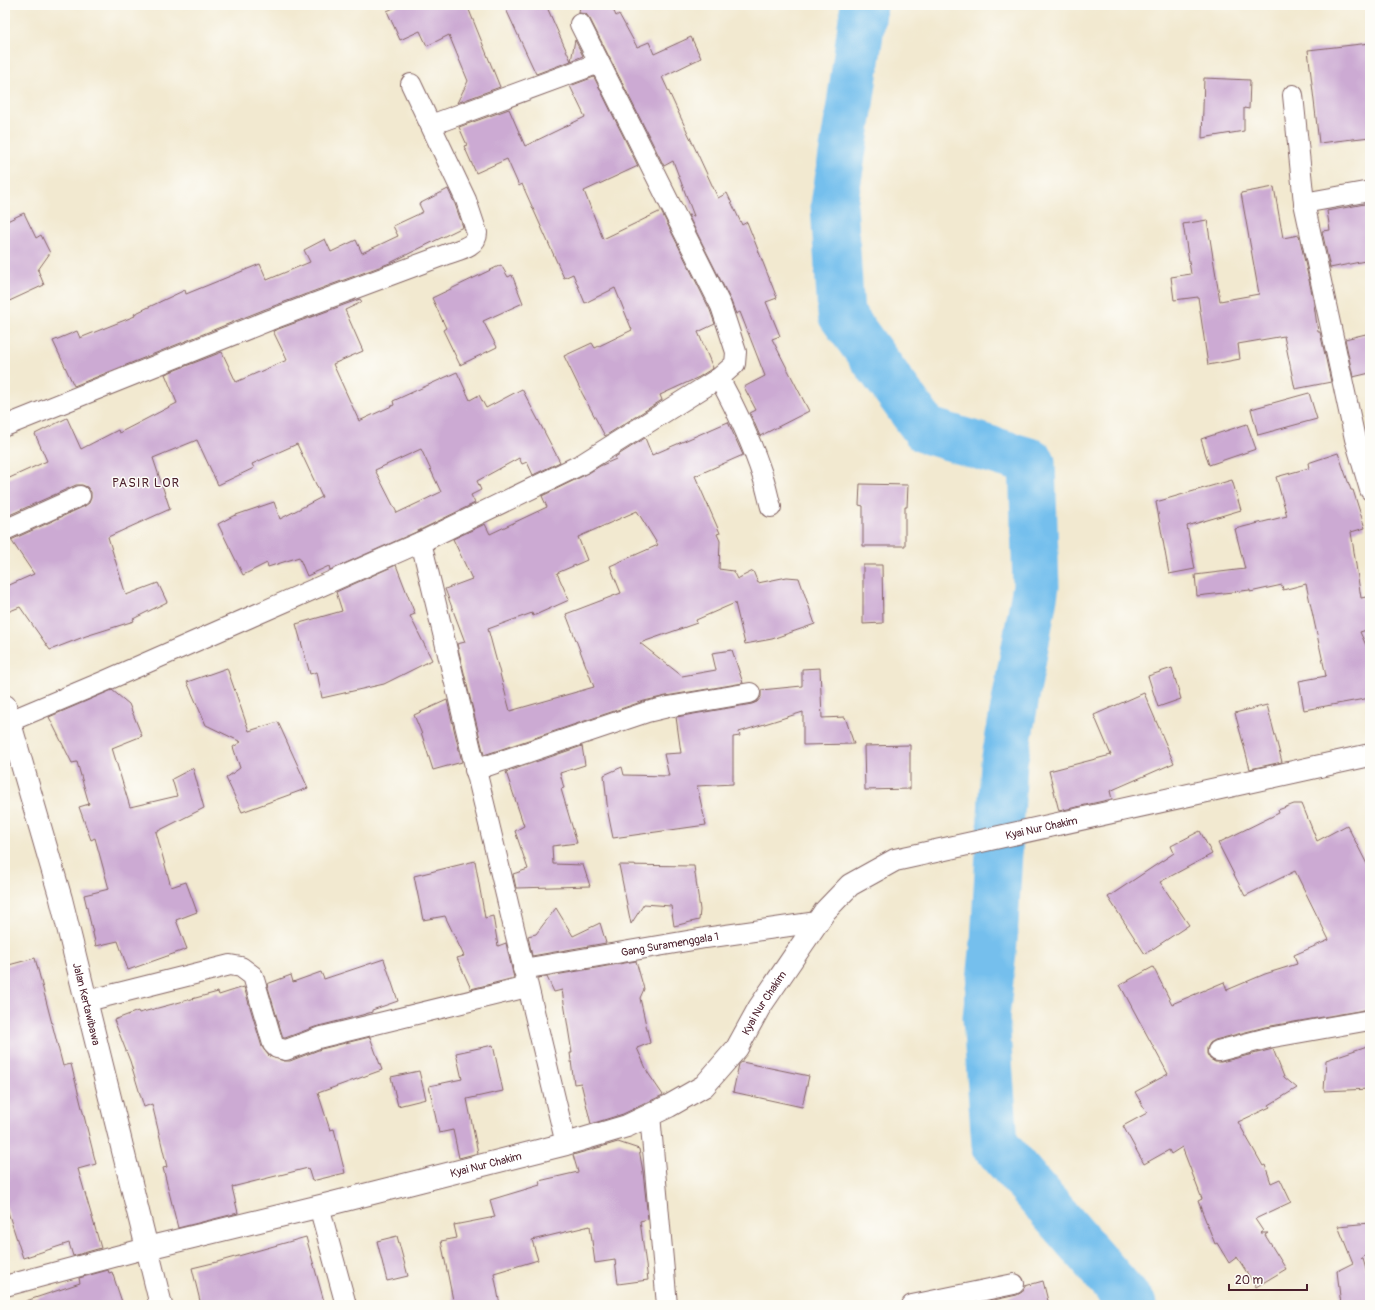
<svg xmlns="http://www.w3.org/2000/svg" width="1375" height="1310" viewBox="0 0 1375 1310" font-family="Pangolin,sans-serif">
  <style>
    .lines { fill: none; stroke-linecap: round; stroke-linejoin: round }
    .river { stroke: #74bfed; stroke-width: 47 }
    .building { fill: #ccaad3; fill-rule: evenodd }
    .street-casing { stroke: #856665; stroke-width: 22 }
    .secondary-casing { stroke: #856665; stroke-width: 24 }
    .street { stroke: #fff; stroke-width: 20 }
    .secondary { stroke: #fff; stroke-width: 22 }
    .labels { text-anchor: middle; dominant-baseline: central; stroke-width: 3; stroke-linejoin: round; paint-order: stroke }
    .street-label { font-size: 11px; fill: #4a1f2b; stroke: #fdfcf7 }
    .quarter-label { font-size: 13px; letter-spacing: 1px; fill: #4a1f2b; stroke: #fdfcf7 }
  </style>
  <rect width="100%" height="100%" fill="#fdfcf7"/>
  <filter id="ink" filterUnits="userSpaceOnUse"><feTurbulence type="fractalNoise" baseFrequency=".025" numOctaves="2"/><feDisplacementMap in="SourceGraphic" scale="8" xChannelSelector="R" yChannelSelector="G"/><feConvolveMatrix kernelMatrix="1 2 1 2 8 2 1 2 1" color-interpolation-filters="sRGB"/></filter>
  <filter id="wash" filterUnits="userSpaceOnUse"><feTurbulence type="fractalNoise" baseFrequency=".012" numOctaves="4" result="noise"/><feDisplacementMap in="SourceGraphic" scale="16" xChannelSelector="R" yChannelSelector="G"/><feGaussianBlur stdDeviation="0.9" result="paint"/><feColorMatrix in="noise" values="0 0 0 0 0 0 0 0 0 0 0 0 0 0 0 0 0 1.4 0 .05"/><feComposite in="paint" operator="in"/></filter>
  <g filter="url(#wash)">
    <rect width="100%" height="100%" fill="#f2e9d0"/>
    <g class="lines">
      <path class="river" d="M864,5L848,118L834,205L841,314L926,430L1032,462L1036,586L1004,763L994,942L986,1018L995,1145L1133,1305"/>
    </g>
    <g id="blocks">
      <g class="building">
        <path d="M400,5H467L500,87L457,103L468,81L449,35L427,46L420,31L400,40L387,11Z"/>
        <path d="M504,5H546L571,61L536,74Z"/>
        <path d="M580,5H611L616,16L619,14L637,47L649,42L654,54L691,37L701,58L662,77L718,198L727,193L742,225L747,222L777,298L766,302L780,336L772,339L809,411L760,436L750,413L756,410L744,387L765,376L740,312L736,314L731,301L688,215L694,216L673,161L664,166L590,19L586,14L579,13Z"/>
        <path d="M575,40L583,56L571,61Z"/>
        <path d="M1370,43V137L1319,143L1308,50Z"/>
        <path d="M594,77L638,166L584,191L603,239L661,211L710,310L715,324L698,332L713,368L699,377L660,395L662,400L605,436L582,393L564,356L592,343L595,348L632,330L615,288L585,303L573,274L564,278L522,184L519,186L507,159L476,173L464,146L467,145L459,127L509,109L525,146L585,117L570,86Z"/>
        <path d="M1204,78L1250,80L1249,109L1244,108V131L1202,138Z"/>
        <path d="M1274,187L1283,238L1299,235L1313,298L1318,332H1320L1331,382L1295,389L1284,336L1238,344L1240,359L1208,365L1198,297L1174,300L1171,277L1191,274L1183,224L1207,220L1220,301L1259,294L1241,193Z"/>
        <path d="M448,189L455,204L463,227L390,263L263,310L74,386L53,341L77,331L80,338L135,316L134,314L185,290L186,294L260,264L267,280L310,262L304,250L325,239L331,252L356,240L362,253L398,236L393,226L423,212L419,204Z"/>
        <path d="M1370,203V260L1330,268L1322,231L1330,230L1327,211Z"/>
        <path d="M24,213L36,238L41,235L50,253L38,270L44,285L5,303V222Z"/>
        <path d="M501,265L508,277L512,275L523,303L483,321L497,347L460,365L443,330L446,328L432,298Z"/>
        <path d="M360,299L362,302L345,310L363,351L333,364L359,421L394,405L393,401L457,372L470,400L479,395L486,408L522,389L560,462L533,475L527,462L522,464L519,458L477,481L481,490L471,495L475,503L416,532L330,570L329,566L307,576L299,557L268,567L267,563L243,575L218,524L233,516L274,502L280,519L322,497L297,444L252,464L254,468L218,485L197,440L153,458L170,509L108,537L126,595L158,583L167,602L133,619L134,621L86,636L50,650L20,607L5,613V587L34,574L11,540L85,506L89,503L91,498V492L87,487L82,485H76L5,517V480L47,461L35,434L67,418L81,449L118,430L119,433L177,403L165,374L222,352L236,382L287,360L273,331ZM421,449L441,492L397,513L375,470Z"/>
        <path d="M1370,333V373L1353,377L1345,339Z"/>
        <path d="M1309,393L1317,419L1258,435L1251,409Z"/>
        <path d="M728,422L743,455L695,476L720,533L717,534L720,541L719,569L733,571L737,579L753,571L758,583L787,577L799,578L815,624L772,639L745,644L735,603L696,620L697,623L640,643L682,676L716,670L712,653L732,650L743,683L666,696L644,701L484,755L457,644L465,642L445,589L472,579L453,539L485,524L490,534L547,507L542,496L587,474L600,466L616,459L615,457L645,438L652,455ZM637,511L658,545L610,566L621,593L566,614L594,687L510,711L488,629L532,613L533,616L569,600L557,573L587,560L578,537Z"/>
        <path d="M1247,424L1256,449L1209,465L1201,439Z"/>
        <path d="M1338,453L1351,490H1353L1365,528L1351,532L1361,598L1366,597L1370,611V629L1360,632L1370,654V698L1304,710L1299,681L1326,676L1306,584L1283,590L1282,585L1250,592V590L1197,596L1195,575L1245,569L1235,529L1287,516L1276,477L1309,468L1308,463Z"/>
        <path d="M1232,480L1241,510L1187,526L1195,569L1169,574L1156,502Z"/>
        <path d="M860,484L908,485L907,507H905V546H863V506L859,505Z"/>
        <path d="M396,565L415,614L410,616L432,660L384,684L322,698L317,672L310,674L296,624L342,611L336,592Z"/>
        <path d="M863,565H882L883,623L863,624Z"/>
        <path d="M227,668L249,731L278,722L308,788L242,812L226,778L240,768L233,747L241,742L206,725L187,682Z"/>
        <path d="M820,668L822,718L845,717L854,744L803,745V712L739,732L740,736L733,737V784L697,786L706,825L613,838L608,813L604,775L622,767L624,775L669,776L664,754L681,753L676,717L752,704L757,702L761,697V690L802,686V669Z"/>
        <path d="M1172,668L1181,699L1158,707L1148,676Z"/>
        <path d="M112,690L129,704L142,736L112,748L130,807L177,796L172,779L193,768L204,808L156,832L171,887L186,882L197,912L176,920L187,949L128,970L118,941L96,946L84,895L109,889L95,838L91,840L79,807L89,804L77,762L72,763L49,717Z"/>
        <path d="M1144,693L1174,763L1110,791L1112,799L1059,811L1049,771L1111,755L1094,715Z"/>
        <path d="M447,700L462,762L433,770L421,732L414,715Z"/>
        <path d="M1267,705L1282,762L1250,769L1235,713Z"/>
        <path d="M910,745V789L865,790L864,746Z"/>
        <path d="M582,746L585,765L560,773L564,788L561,789L577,843L552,846L553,864L583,865L590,886L516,888L513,874L528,869L515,831L524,826L506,772Z"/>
        <path d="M1294,804H1302L1317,841L1347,825L1370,870V1009L1265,1027L1215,1040L1210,1043L1207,1048V1054L1210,1059L1215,1062H1221L1273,1049L1284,1077L1297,1088L1269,1105L1270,1107L1238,1122L1263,1166L1265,1165L1271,1183L1280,1179L1291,1202L1255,1219L1263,1231L1260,1233H1268L1265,1235L1286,1269L1256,1287L1237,1257L1229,1263L1217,1243L1215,1244L1198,1201L1202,1199L1182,1147L1171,1154L1169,1150L1144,1164L1123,1126L1147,1113L1135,1092L1168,1074L1120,985L1153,967L1172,1004L1224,982L1227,990L1265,974L1297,964L1294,955L1329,940L1295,871L1245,896L1218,843L1279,813L1278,810Z"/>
        <path d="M1200,831L1212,854L1160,882L1189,925L1145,954L1108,897L1174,853L1171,846Z"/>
        <path d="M475,861L485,918L493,916L498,946L506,943L514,978L471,989L457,958L464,956L445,916L423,920L414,876Z"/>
        <path d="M619,865L694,866L700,910L699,920L674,926L671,906L644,904L631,924Z"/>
        <path d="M556,908L573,936L600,923L606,943L532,956L528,936L536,934Z"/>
        <path d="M35,958L63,1066L71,1064L96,1164L78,1169L101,1248L73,1256L69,1243L23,1258L5,1203V966Z"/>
        <path d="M384,959L398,1001L372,1010V1012L362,1015L315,1027L285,1038H283L267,984L291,975L293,982L321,972L324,979Z"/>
        <path d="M636,961L644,989L640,998L650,1043L637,1048L648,1073L663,1095L623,1114L591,1124L581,1083L574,1084L570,1053H572L562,990L554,992L547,977L538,978Z"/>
        <path d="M244,987L262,1047L269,1056L284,1061H290L321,1049L370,1037L382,1070L318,1093L330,1130L334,1129L345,1173L312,1181L308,1168L232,1187L238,1213L178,1228L163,1168L167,1167L152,1104L144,1107L130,1061L114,1020L138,1011L139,1013L218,992L219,995Z"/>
        <path d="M493,1045L503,1091L467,1099L478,1153L459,1158L453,1130L439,1133L429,1086L462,1079L456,1053Z"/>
        <path d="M1370,1045V1089L1324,1091L1326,1060Z"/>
        <path d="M742,1062L809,1076L802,1107L733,1092L739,1064Z"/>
        <path d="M419,1071L426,1099L398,1106L391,1077Z"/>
        <path d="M618,1142L639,1149L643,1172L648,1219L640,1221L648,1280L618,1284L615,1260L595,1263L590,1226L532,1240L538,1260L494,1273L500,1305H454L441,1241L457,1238L454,1225L495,1217L490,1200L540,1185L539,1181L578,1172L573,1155Z"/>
        <path d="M1370,1223V1251L1361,1259H1363L1370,1283V1305H1341L1337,1271L1353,1263L1338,1226Z"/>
        <path d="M397,1236L408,1276L387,1281L377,1241Z"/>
        <path d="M306,1237L325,1305H201L192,1268L217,1262Z"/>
        <path d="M108,1270L109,1273L112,1272L123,1305H27L26,1301L80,1283L79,1278Z"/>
        <path d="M1043,1281L1049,1305H981L980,1303L1017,1295L1022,1292L1025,1286Z"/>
      </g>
    </g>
  </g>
  <g filter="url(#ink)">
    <use href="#blocks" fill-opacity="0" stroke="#856665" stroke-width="1"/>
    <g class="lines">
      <defs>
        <g id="street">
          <path d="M1293,95L1304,203L1355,439L1370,490"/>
          <path d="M431,125L599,63"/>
          <path d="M1304,203L1370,191"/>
          <path d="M719,378C736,409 752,443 763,477C766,486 768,497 771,507"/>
          <path d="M5,426L270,320L447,254C457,250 477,247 477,233L466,200L411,84"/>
          <path d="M5,530L80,496"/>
          <path d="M421,542L566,1144"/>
          <path d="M10,721L105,681L421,542L582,464L719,378L735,364L736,352L721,306L580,24"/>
          <path d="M475,770L647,712L668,707L750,693"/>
          <path id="s1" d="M523,969L705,938L817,922"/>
          <path d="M87,1001L230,965L241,967L253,976L273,1044L277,1048L286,1050L318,1038L527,987"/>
          <path d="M1218,1051L1268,1038L1370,1020"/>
          <path d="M650,1115L667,1305"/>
          <path d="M319,1206L346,1305"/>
          <path d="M5,1286L147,1248"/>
          <path d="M912,1305L1014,1284"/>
        </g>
        <g id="secondary">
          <path id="s2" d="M5,706L61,899L161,1305"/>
          <path id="s3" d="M147,1248L329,1204L566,1144L627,1126L669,1106L704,1086L737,1048L759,1008L825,911L850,885L895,860L1370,755"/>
        </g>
      </defs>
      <use href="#street" class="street-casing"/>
      <use href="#secondary" class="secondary-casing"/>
      <use href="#street" class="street"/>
      <use href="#secondary" class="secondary"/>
    </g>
  </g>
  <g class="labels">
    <g class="street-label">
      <text stroke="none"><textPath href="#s3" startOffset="1033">Kyai Nur Chakim</textPath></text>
      <text stroke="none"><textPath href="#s1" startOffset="149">Gang Suramenggala 1</textPath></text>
      <text stroke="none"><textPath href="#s3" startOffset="685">Kyai Nur Chakim</textPath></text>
      <text stroke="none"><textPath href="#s2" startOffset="309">Jalan Kertawibawa</textPath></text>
      <text stroke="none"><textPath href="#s3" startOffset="349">Kyai Nur Chakim</textPath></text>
    </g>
    <g class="quarter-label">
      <text x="146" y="483">PASIR LOR</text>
    </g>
  </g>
  <rect width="1375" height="1310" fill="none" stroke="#fdfcf7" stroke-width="20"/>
  <path d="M1229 1284v6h78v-6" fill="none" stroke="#4a1f2b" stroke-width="2"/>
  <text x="1235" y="1284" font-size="12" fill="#4a1f2b" stroke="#fdfcf7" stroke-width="3" paint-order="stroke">20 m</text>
</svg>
